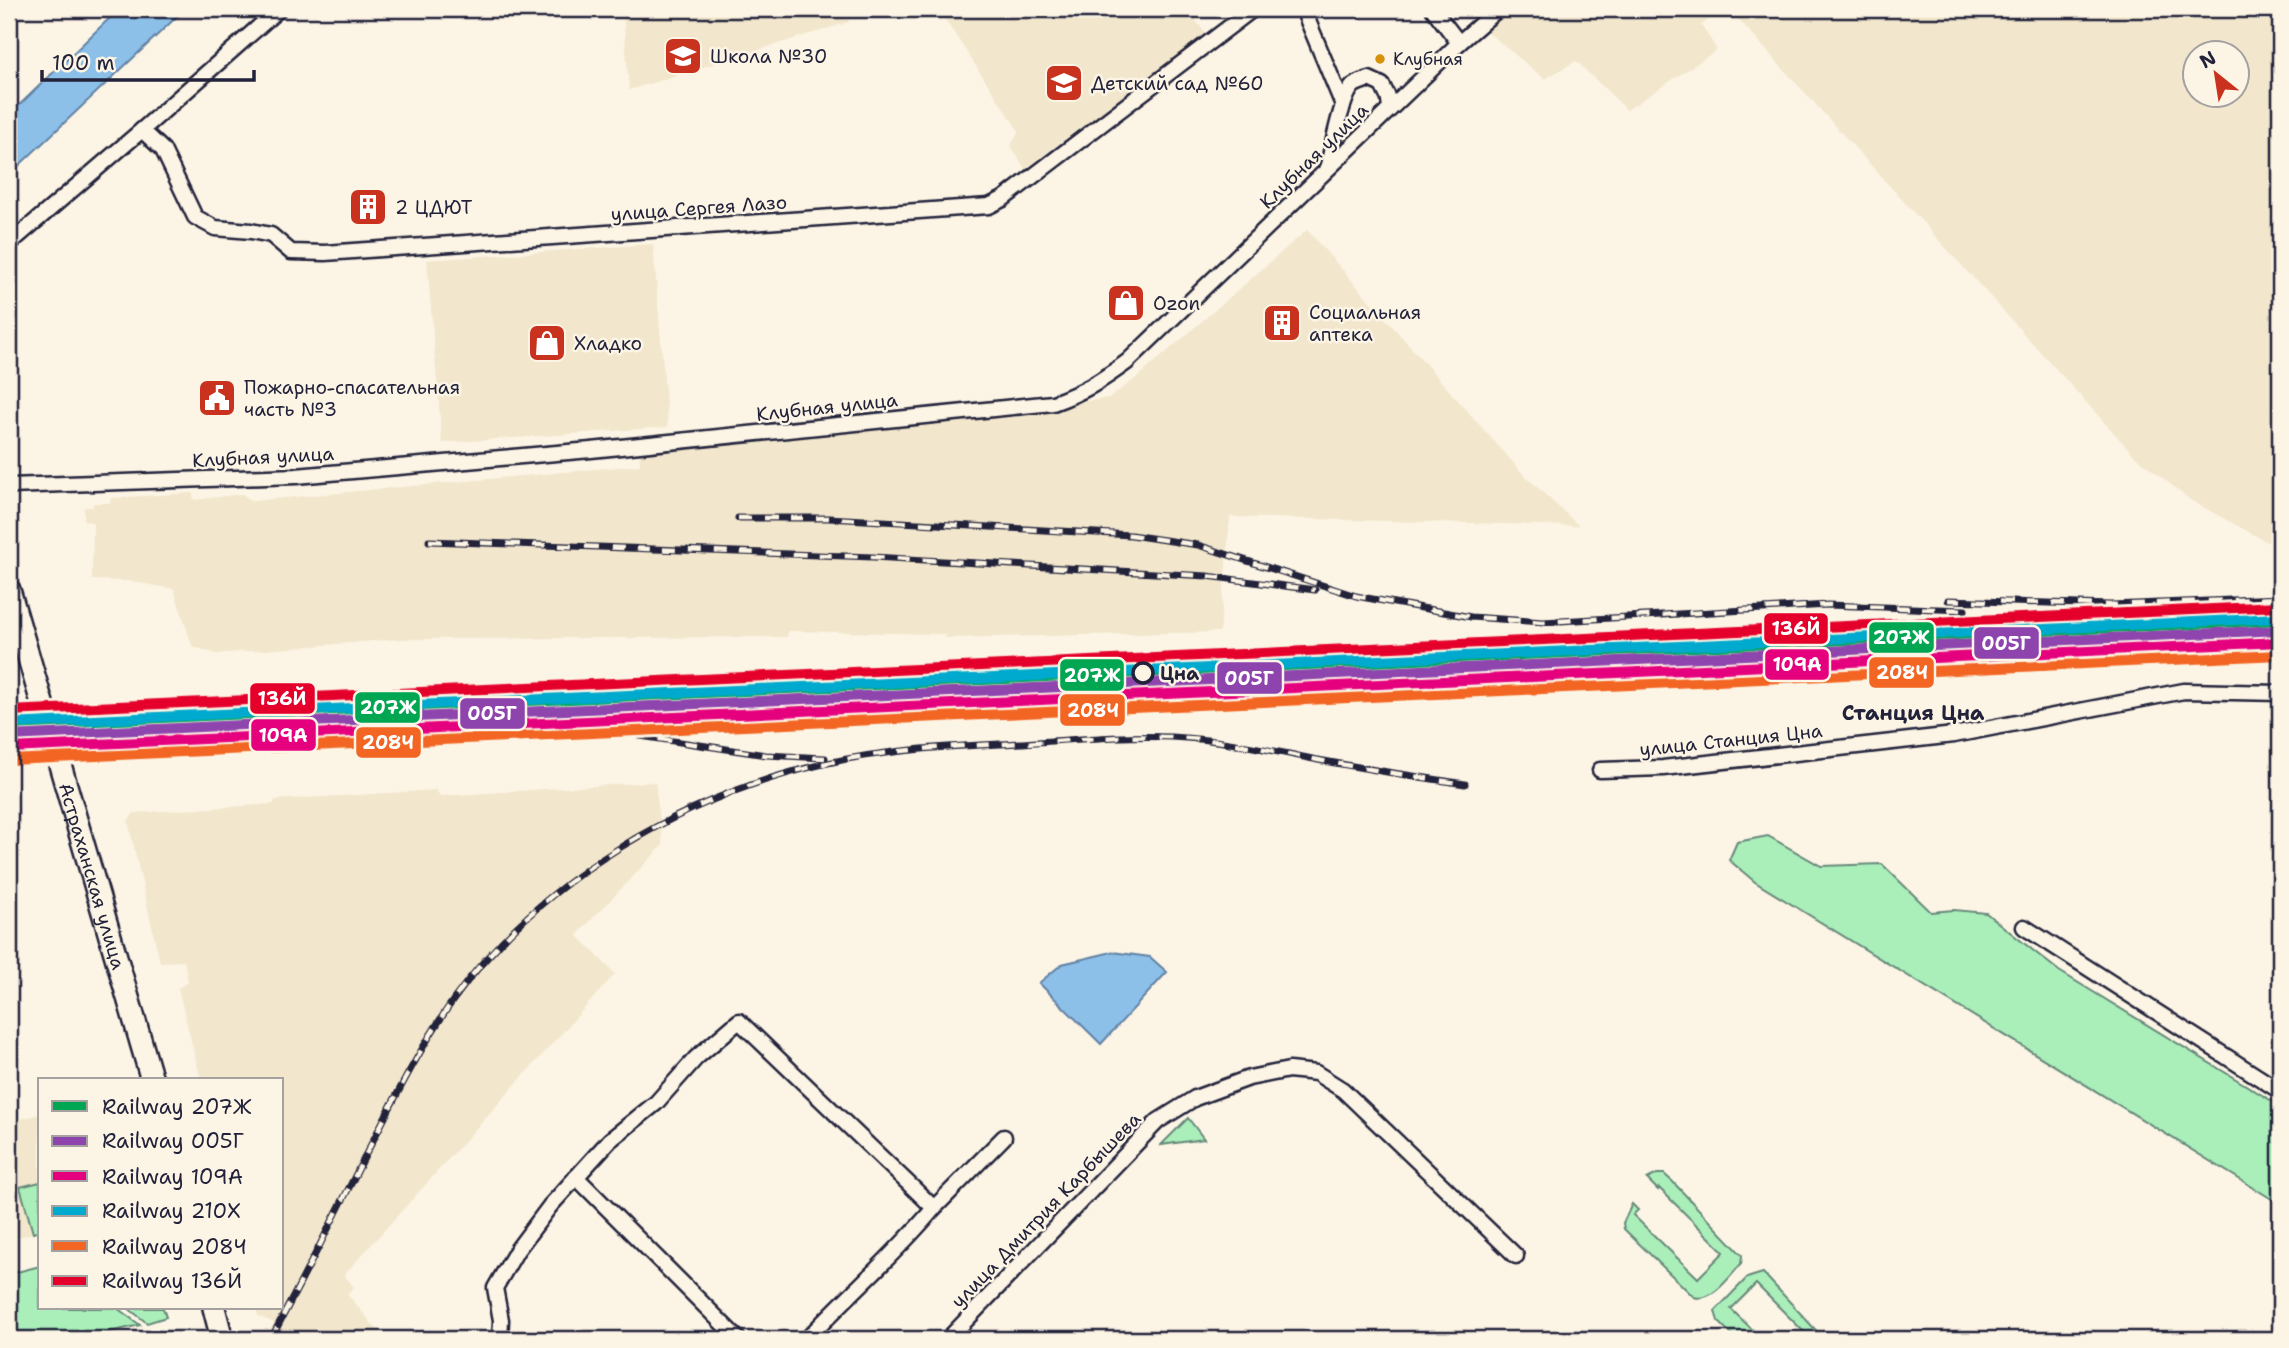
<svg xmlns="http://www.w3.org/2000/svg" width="2289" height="1348" viewBox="0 0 2289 1348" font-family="'Shantell Sans',sans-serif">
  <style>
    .built { fill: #f2e6cc; fill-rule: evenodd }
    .green { fill: #aaefba; stroke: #66887a; stroke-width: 2 }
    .water { fill: #8cc0e9; stroke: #6281a3; stroke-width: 2 }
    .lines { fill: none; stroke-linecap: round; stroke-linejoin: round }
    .street-casing { stroke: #22223b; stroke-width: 19 }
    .primary-casing { stroke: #22223b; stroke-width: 26 }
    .street { stroke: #fcf5e5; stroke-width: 14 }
    .primary { stroke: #fcf5e5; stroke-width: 21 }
    .rail-casing { stroke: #22223b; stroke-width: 7 }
    .rail { stroke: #fcf5e5; stroke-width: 4.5; stroke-dasharray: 13; stroke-linecap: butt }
    .rail-1-casing { stroke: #fcf5e5; stroke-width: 16 }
    .rail-2-casing { stroke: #fcf5e5; stroke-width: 16 }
    .rail-3-casing { stroke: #fcf5e5; stroke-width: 16 }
    .rail-4-casing { stroke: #fcf5e5; stroke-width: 16 }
    .rail-5-casing { stroke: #fcf5e5; stroke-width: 16 }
    .rail-6-casing { stroke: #fcf5e5; stroke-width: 16 }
    .rail-1 { stroke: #00a651; stroke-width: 10 }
    .rail-2 { stroke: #8e44ad; stroke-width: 10 }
    .rail-3 { stroke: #e5007d; stroke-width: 10 }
    .rail-4 { stroke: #00a9ce; stroke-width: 10 }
    .rail-5 { stroke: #f26522; stroke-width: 10 }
    .rail-6 { stroke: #e4002b; stroke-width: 10 }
    .bus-dot { fill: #d79209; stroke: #fcf5e5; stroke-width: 2.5 }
    .stop-dot { fill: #fcf5e5; stroke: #22223b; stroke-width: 3.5 }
    .labels { text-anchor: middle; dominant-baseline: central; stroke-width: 5; stroke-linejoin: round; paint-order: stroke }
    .bus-label { font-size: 17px; fill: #22223b; stroke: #fcf5e5; text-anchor: start }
    .poi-label { font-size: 19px; fill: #22223b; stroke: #fcf5e5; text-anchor: start }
    .street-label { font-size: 19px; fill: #22223b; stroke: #fcf5e5 }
    .stop-label { font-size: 19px; font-weight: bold; fill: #22223b; stroke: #fcf5e5; text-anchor: start }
    .neighbourhood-label { font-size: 21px; font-weight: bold; fill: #22223b; stroke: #fcf5e5 }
    .line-badge { stroke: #fcf5e5; stroke-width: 2.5 }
    .badge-label { font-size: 19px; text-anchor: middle; font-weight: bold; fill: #fff }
  </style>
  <rect width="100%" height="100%" fill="#fcf5e5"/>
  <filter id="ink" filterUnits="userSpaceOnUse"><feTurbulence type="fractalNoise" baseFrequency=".0143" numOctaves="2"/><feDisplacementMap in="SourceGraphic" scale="14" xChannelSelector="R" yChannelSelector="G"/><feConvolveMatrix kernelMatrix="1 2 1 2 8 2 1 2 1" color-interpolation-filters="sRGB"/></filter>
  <g filter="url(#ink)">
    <g class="built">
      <path d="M623,9H844L849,22L629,90Z"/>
      <path d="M938,9H1187L1206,34L1025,169L1011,146L1019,131Z"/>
      <path d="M1459,9H1725L1701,25L1717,50L1627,110L1576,61L1545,79Z"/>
      <path d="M1729,9H2280V549L2190,500L2134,455ZM2194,52H2236V94H2194Z"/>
      <path d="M1307,230L1524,475L1579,526L1230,517L1220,632L945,638L944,634L788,631L787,637L398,639L216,654L192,646L174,589L128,581L92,580L93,522L84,521V507H93V503H110L111,498L193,493L194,500L242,494L252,501L640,465L639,450L1051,406L1109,398L1139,376Z"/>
      <path d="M653,244L668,427L442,443L427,260Z"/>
      <path d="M655,782L663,845L577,935L615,974L344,1275L354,1287L347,1294L385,1339H264L274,1323L258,1316L256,1308H282V1080H201L178,988L188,982L184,961L160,962L128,821L134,813L274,804L275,800L436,790L440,796Z"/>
      <path d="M40,1114V1231L9,1240V1116L17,1120Z"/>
    </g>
    <g class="green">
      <path d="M1768,836L1821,866L1882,864L1931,912L1954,910L1986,913L2059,971L2280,1106V1204L1755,882L1729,860L1737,842Z"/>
      <path d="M1188,1118L1204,1139L1161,1145Z"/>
      <path d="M1657,1174H1664L1673,1182L1742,1255L1741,1264C1730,1276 1712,1303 1694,1297L1624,1229L1623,1223L1632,1204L1638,1210L1633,1215L1698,1278L1724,1252L1659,1188L1658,1190L1647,1179Z"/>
      <path d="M40,1182V1231L33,1233L20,1187Z"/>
      <path d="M40,1266V1308H117L140,1325L80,1339H9V1274Z"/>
      <path d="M1763,1273L1824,1339H1811L1756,1284L1731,1309L1762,1339H1736L1718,1321L1715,1311L1747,1278Z"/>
      <path d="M128,1308H163L166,1317L147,1323Z"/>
    </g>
    <g class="water">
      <path d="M119,9H185L9,175V115Z"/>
      <path d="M1112,952L1150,957L1167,972L1101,1044L1039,983L1062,964Z"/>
    </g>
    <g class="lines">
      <defs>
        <g id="street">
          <path d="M1303,9L1343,105"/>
          <path d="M1433,9L1459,43"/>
          <path d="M142,130L163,150L195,217L215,228L251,231L271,235L291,252L325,253L989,206L1003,199L1253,9"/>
          <path d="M1327,169C1332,151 1341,97 1353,86C1356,83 1364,81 1369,79L1382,85L1389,99L1390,109"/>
          <path d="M9,244L142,130L279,9"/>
          <path d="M9,486L296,476L591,450L1053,403C1084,392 1101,381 1127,362L1459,43L1498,9"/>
          <path d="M1600,770L1663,768L1954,735L2184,691L2280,693"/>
          <path d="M2024,927L2280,1091"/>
          <path d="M576,1177L738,1339"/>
          <path d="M934,1208L1004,1137"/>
          <path d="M500,1339L501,1320L495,1288L517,1250L550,1206L610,1140L656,1103L696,1058L739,1021L934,1208C895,1255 848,1295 807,1339"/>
          <path d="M948,1339L1158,1121L1195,1098L1249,1078L1289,1070L1316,1073L1343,1090L1516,1256"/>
        </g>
        <g id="primary">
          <path id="s1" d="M9,590L152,1080"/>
          <path d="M214,1308L222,1339"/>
        </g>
      </defs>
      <use href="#street" class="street-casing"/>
      <use href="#primary" class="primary-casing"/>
      <use href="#street" class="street"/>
      <use href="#primary" class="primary"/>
      <defs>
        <g id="rail">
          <path d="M738,518H828L1131,535L1198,545L1356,596L1471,617L1543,622L1828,605L1965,610"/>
          <path d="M429,541L873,557L1207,576L1315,590"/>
          <path d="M1948,600L2111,605L2280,598"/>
          <path d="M2157,615L2280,608"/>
          <path d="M1935,624L2063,617"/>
          <path d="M477,726L634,735L766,755L825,758"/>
          <path d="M271,1339C303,1278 335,1216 366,1154C393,1102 420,1047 454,999C540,879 682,797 823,764C888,749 956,746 1023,743C1072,740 1122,735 1171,737C1221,739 1269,750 1318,760C1367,769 1416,777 1465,784"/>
        </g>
      </defs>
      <use href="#rail" class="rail-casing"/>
      <use href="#rail" class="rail"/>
      <defs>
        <path id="rail-1" d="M9,725L2280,620"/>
        <path id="rail-2" d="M9,736L2280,630"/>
        <path id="rail-3" d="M10,748L2280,642"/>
        <path id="rail-4" d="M9,724L2279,618"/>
        <path id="rail-5" d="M10,760L2280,655"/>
        <path id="rail-6" d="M9,711L2279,606"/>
      </defs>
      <use href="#rail-1" class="rail-1-casing"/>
      <use href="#rail-2" class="rail-2-casing"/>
      <use href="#rail-3" class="rail-3-casing"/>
      <use href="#rail-4" class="rail-4-casing"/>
      <use href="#rail-5" class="rail-5-casing"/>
      <use href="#rail-6" class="rail-6-casing"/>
      <use href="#rail-1" class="rail-1"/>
      <use href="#rail-2" class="rail-2"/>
      <use href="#rail-3" class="rail-3"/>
      <use href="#rail-4" class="rail-4"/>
      <use href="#rail-5" class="rail-5"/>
      <use href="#rail-6" class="rail-6"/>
    </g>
  </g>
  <defs>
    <symbol id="school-square" viewBox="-11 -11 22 22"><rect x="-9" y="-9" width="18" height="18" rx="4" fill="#c8321e" stroke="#fcf5e5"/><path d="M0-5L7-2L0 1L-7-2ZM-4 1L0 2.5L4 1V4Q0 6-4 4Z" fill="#fff"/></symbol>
    <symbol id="building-square" viewBox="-11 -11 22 22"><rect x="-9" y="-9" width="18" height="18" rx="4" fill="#c8321e" stroke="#fcf5e5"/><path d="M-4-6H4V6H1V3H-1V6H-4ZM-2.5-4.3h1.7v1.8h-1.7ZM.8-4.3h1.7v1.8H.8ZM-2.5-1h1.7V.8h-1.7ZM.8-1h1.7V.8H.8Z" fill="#fff"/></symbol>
    <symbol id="shop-square" viewBox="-11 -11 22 22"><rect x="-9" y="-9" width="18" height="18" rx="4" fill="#c8321e" stroke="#fcf5e5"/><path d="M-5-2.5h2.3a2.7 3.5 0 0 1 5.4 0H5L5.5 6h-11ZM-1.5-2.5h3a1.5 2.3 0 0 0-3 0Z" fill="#fff"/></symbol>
    <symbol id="civic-square" viewBox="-11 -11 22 22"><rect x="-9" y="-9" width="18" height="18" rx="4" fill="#c8321e" stroke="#fcf5e5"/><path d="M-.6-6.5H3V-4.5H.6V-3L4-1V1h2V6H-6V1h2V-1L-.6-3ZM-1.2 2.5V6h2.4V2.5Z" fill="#fff"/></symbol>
  </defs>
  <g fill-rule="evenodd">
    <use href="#school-square" x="661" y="34" width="44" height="44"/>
    <use href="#school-square" x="1042" y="61" width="44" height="44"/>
    <use href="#building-square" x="346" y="185" width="44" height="44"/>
    <use href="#shop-square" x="1104" y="281" width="44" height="44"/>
    <use href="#building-square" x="1260" y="301" width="44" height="44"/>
    <use href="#shop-square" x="525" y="321" width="44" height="44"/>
    <use href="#civic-square" x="195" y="376" width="44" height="44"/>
  </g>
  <circle class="bus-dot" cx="1380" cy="59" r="6"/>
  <circle class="stop-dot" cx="1143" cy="673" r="10"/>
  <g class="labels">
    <g class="bus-label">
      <text x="1393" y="59">Клубная</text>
    </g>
    <g class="poi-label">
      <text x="710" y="56">Школа №30</text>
      <text x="1091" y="83">Детский сад №60</text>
      <text x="395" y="207">2 ЦДЮТ</text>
      <text x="1153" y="303">Ozon</text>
      <text x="1309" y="312">Социальная<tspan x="1309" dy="22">аптека</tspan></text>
      <text x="574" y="343">Хладко</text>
      <text x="244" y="387">Пожарно-спасательная<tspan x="244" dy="22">часть №3</tspan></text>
    </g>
    <g class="street-label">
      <text transform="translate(1314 156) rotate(-44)">Клубная улица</text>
      <text transform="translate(699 208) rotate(-4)">улица Сергея Лазо</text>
      <text transform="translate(827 407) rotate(-6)">Клубная улица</text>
      <text transform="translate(263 457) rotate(-3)">Клубная улица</text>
      <text transform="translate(1731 740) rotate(-6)">улица Станция Цна</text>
      <text stroke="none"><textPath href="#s1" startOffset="298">Астраханская улица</textPath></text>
      <text transform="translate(1046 1210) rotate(-46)">улица Дмитрия Карбышева</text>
    </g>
    <g class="stop-label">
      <text x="1160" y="673">Цна</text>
    </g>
    <g class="neighbourhood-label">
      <text x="1913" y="713">Станция Цна</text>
    </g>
  </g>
  <g class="line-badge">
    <rect x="1763" y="612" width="66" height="33" rx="7" fill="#e4002b"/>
    <rect x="1868" y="621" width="67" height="33" rx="7" fill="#00a651"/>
    <rect x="1973" y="626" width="67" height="34" rx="7" fill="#8e44ad"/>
    <rect x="1764" y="648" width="66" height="33" rx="7" fill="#e5007d"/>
    <rect x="1868" y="656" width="67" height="33" rx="7" fill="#f26522"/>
    <rect x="1059" y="658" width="66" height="34" rx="7" fill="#00a651"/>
    <rect x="1216" y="661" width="67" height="34" rx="7" fill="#8e44ad"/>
    <rect x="249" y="682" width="67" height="33" rx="7" fill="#e4002b"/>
    <rect x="354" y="691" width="67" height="33" rx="7" fill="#00a651"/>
    <rect x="1059" y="693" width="67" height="34" rx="7" fill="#f26522"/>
    <rect x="459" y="697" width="67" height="33" rx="7" fill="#8e44ad"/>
    <rect x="250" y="718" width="67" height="34" rx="7" fill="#e5007d"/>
    <rect x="355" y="726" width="67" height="33" rx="7" fill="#f26522"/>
  </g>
  <g class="badge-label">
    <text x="1796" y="635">136Й</text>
    <text x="1901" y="644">207Ж</text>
    <text x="2006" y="650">005Г</text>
    <text x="1797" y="671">109А</text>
    <text x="1902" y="679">208Ч</text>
    <text x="1092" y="682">207Ж</text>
    <text x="1249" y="685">005Г</text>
    <text x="282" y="705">136Й</text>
    <text x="388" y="714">207Ж</text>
    <text x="1093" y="717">208Ч</text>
    <text x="492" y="720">005Г</text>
    <text x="283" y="742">109А</text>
    <text x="388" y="749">208Ч</text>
  </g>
  <rect width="2289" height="1348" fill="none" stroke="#fcf5e5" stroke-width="35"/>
  <rect x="18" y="18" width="2254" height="1313" fill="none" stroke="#22223b" stroke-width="2.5" filter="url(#ink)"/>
  <rect x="38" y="1078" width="245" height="231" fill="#fcf5e5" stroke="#a5a1a1" stroke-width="2"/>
  <rect x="52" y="1101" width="35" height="10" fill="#00a651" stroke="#a5a1a1" stroke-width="2"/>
  <text x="102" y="1114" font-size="21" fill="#22223b">Railway 207Ж</text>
  <rect x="52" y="1136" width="35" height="10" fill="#8e44ad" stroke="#a5a1a1" stroke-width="2"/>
  <text x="102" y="1148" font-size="21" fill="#22223b">Railway 005Г</text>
  <rect x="52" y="1171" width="35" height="10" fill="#e5007d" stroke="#a5a1a1" stroke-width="2"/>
  <text x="102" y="1184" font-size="21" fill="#22223b">Railway 109А</text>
  <rect x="52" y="1206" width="35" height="10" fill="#00a9ce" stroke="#a5a1a1" stroke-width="2"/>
  <text x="102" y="1218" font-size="21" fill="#22223b">Railway 210Х</text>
  <rect x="52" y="1241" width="35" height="10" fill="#f26522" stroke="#a5a1a1" stroke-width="2"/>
  <text x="102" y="1254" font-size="21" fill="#22223b">Railway 208Ч</text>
  <rect x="52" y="1276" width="35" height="10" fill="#e4002b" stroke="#a5a1a1" stroke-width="2"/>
  <text x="102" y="1288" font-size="21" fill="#22223b">Railway 136Й</text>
  <g transform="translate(2216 74) rotate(330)"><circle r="33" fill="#fcf5e5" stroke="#a5a1a1" stroke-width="2"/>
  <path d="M0-5L12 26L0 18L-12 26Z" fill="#c8321e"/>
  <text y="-10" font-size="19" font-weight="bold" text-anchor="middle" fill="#22223b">N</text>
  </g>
  <path d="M42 70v10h212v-10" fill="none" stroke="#22223b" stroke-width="3.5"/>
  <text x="52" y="70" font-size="21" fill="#22223b" stroke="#fcf5e5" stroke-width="5" paint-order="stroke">100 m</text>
</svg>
